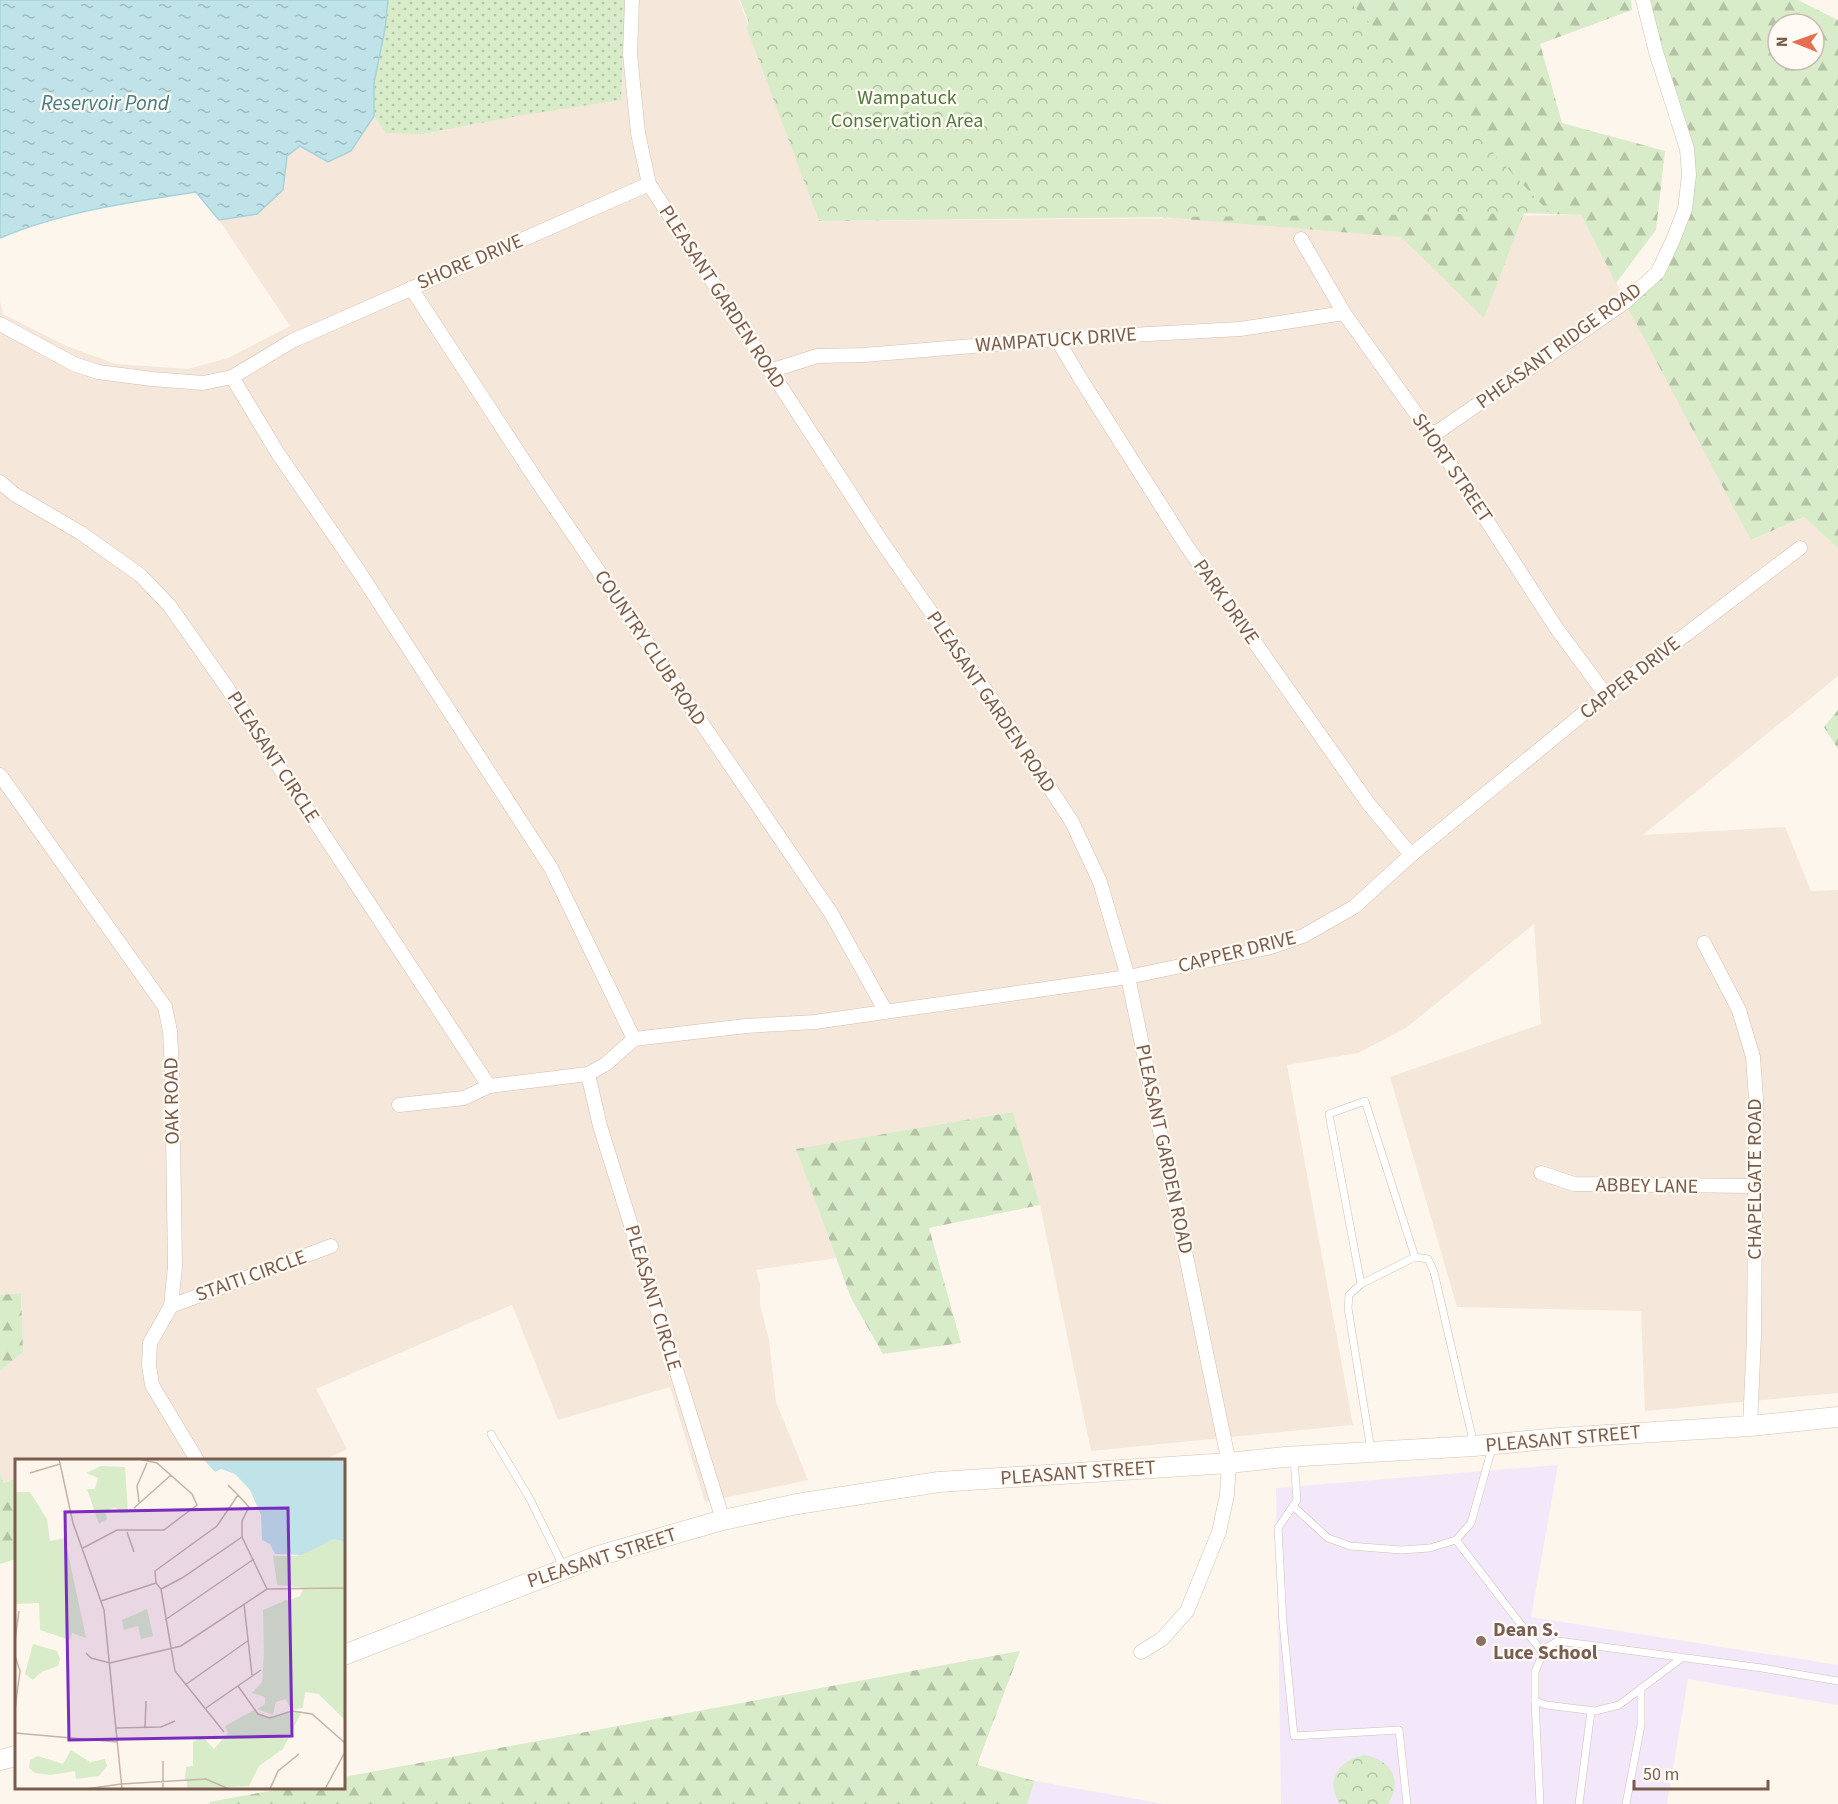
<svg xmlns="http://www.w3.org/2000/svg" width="1838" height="1804" viewBox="0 0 1838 1804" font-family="'Source Sans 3',sans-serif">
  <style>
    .residential { fill: #f5e8da }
    .education { fill: #f3e8fa }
    .grass { fill: url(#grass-dots) }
    .forest { fill: url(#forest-firs); fill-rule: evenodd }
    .park { fill: url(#park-crowns) }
    .water { fill: url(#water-ripples); stroke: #a5d3da; stroke-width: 1.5 }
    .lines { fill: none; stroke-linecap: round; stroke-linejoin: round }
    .service-casing { stroke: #d1beb0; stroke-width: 8 }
    .minor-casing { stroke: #d1beb0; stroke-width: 15 }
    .secondary-casing { stroke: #d6c0b0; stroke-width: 21 }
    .service { stroke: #fff; stroke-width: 7 }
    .minor { stroke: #fff; stroke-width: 14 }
    .secondary { stroke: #fff; stroke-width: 20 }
    .education-dot { fill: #8d6e63; stroke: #fffaf3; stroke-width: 2 }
    .labels { text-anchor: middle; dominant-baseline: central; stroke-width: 4.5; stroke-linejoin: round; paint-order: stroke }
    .park-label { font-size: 20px; fill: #537a41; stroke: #fffaf3 }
    .street-label { font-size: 20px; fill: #7a5c4d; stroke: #fffaf3 }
    .education-label { font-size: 20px; font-weight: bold; fill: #785e54; stroke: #fffaf3; text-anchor: start }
    .water-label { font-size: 21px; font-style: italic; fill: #437c86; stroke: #fffaf3 }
    .inset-road { fill: none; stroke: #c5b3a7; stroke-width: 1.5 }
    .view { fill: #7b2cbf; fill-opacity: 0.15; stroke: #7b2cbf; stroke-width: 3 }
    .inset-edge { fill: none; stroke: #7a5c4d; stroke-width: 3 }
  </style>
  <defs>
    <pattern id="grass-dots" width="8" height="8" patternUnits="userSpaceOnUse" patternTransform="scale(1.5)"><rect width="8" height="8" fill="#d8ecc9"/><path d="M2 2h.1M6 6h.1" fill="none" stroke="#b4c2a5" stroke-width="1.8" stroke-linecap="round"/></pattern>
    <pattern id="forest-firs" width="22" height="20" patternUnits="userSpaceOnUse" patternTransform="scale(1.5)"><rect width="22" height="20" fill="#d8ecc9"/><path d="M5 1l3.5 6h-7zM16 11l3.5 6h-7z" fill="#b4c2a5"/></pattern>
    <pattern id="park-crowns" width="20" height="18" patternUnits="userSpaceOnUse" patternTransform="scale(1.5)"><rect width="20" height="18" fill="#d8ecc9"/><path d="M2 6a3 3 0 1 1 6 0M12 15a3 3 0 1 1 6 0" fill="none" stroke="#b4c2a5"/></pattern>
    <pattern id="water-ripples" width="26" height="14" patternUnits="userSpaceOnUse" patternTransform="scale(1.5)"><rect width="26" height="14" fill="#bfe3e8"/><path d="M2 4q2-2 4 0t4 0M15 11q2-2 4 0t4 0" fill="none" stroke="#a0bbbe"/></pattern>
  </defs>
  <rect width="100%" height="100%" fill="#fdf6ec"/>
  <path class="residential" d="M388,0H739L819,221L1581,215L1752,540L1804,517L1838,548V676L1643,835L1785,827L1811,891L1838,890V1393L1645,1411L1641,1311L1457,1307L1390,1077L1541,1024L1534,924L1406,1028L1358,1053L1287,1065L1353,1425L1091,1451L1040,1205L1013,1112L797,1150L836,1258L756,1270L760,1284V1305L769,1340L776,1402L808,1480L705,1502L670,1387L558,1420L512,1305L316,1389L347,1449L324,1460H16V1479L4,1483L0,1473V1371L23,1352L21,1293L0,1295V301L3,314L64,345L116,364L188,369L228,358L290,326L219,220L257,214L283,190L287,156L300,146L328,162L374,116V83L385,29Z"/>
  <g class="education">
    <path d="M1558,1465L1531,1617L1838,1665V1705L1688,1679L1667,1804H1281L1276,1488Z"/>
    <path d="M1035,1781L1164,1804H1027Z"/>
  </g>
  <path class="grass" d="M388,0H625L621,100L523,115L421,134L386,133L374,116V83L385,29Z"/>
  <g class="forest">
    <path d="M740,0H1631L1632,10L1540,44L1562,123L1665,151L1656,230L1616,283L1581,215L1524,213L1484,318L1401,237L812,188Z"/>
    <path d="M1643,0H1798L1838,20V548L1804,517L1751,540L1625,302L1658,272L1689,175ZM1778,24H1814V60H1778Z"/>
    <path d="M1838,710V749L1824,727Z"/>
    <path d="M1013,1112L1040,1205L929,1228L961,1343L883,1354L851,1298L796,1149Z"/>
    <path d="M21,1293L23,1352L0,1371V1295Z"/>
    <path d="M0,1473L4,1483L16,1479V1559L0,1564Z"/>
    <path d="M1020,1651L977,1765L1035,1781L1027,1804H210L209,1802L286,1788H344V1777Z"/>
  </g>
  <g class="park">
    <path d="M753,0H1348L1550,213L819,221L747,29Z"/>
    <path d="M1364,1755C1390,1759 1404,1780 1388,1804H1340C1324,1781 1339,1760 1364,1755Z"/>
  </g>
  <path class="water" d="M0,0H388L385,29L374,83V116L351,151L328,162L300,146L287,156L283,190L257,214L219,220L196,192C130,202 62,212 0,238Z"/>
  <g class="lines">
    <defs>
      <g id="service">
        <path d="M1361,1284L1329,1114L1365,1101L1415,1257"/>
        <path d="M491,1434L530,1499L563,1566"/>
        <path d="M1371,1450L1348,1308L1349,1295L1361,1284L1415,1257L1428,1259L1434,1272L1474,1445"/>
        <path d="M1294,1459L1297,1500L1278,1528L1283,1623L1294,1736L1399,1730L1407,1804"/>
        <path d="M1293,1506L1328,1538L1350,1546L1401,1550L1430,1548L1456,1540L1471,1523L1492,1448"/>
        <path d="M1456,1540L1543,1653"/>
        <path d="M1683,1657L1619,1705L1595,1711L1546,1705L1535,1701V1672L1545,1648L1558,1641L1762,1668L1838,1681"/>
        <path d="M1535,1701L1540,1804"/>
        <path d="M1579,1804L1591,1711"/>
        <path d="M1626,1804L1641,1725V1688"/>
      </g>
      <g id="minor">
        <path d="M632,0L630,54L638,133L649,184L882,542L991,698L1072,822L1100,882L1128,977L1229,1463L1227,1495L1219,1532L1187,1611L1162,1639L1141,1652"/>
        <path d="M1301,239L1344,313L1430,433L1557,629L1606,695"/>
        <path d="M411,288L537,481L831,913L885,1010"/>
        <path d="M0,324L74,364L98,372L152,379L203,383L232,377L292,341L649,184"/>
        <path d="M1057,339L1080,378L1186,545L1368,803L1411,855"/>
        <path d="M770,371L817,356L864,355L1057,339L1240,329L1344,313"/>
        <path d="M1430,433L1439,431L1625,302L1658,272L1673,240L1685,209L1689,175L1687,149L1656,52L1643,0"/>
        <path d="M0,482L14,494L81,533L140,575L169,605L226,686L489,1086L588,1074L606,1064L634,1039L551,868L358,570L277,452L232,377"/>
        <path d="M0,775L165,1007L170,1031L172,1071L175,1266L171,1306L150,1343L149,1365L152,1385L197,1460"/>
        <path d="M1704,943L1739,1010L1753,1057L1756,1099L1754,1336L1750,1426"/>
        <path d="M634,1039L746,1026L815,1022L1128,977L1271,947L1303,936L1354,907L1411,855L1606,695L1800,548"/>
        <path d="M588,1074L600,1126L723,1520"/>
        <path d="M399,1105L464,1098L489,1086"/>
        <path d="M1541,1173L1574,1184L1754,1186"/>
        <path d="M171,1306L331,1246"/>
      </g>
      <g id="secondary">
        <path d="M344,1655L598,1556L723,1520L797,1504L939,1482L1229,1463L1285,1457L1474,1446L1559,1438L1750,1426L1838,1417"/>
        <path d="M0,1760L16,1756"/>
      </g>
    </defs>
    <use href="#service" class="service-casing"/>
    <use href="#minor" class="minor-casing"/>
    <use href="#secondary" class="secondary-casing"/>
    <use href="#service" class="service"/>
    <use href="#minor" class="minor"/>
    <use href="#secondary" class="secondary"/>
  </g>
  <circle class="education-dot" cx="1481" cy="1641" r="6"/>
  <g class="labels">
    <g class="park-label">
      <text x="907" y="98">Wampatuck<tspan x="907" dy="23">Conservation Area</tspan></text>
    </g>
    <g class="street-label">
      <text transform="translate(470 262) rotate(-23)">SHORE DRIVE</text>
      <text transform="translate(722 297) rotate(57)">PLEASANT GARDEN ROAD</text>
      <text transform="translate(1056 340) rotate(-4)">WAMPATUCK DRIVE</text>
      <text transform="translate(1559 346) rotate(-36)">PHEASANT RIDGE ROAD</text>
      <text transform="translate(1452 468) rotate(56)">SHORT STREET</text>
      <text transform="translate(1226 602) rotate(55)">PARK DRIVE</text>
      <text transform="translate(650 648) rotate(56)">COUNTRY CLUB ROAD</text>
      <text transform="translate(1630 678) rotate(-38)">CAPPER DRIVE</text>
      <text transform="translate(991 702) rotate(56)">PLEASANT GARDEN ROAD</text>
      <text transform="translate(273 757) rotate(57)">PLEASANT CIRCLE</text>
      <text transform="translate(1237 952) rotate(-14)">CAPPER DRIVE</text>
      <text transform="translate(172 1101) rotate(-91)">OAK ROAD</text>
      <text transform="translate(1164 1149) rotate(78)">PLEASANT GARDEN ROAD</text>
      <text transform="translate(1755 1179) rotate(-90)">CHAPELGATE ROAD</text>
      <text transform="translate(1647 1186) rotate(1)">ABBEY LANE</text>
      <text transform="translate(251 1276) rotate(-20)">STAITI CIRCLE</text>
      <text transform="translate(653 1298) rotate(73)">PLEASANT CIRCLE</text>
      <text transform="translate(1563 1439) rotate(-5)">PLEASANT STREET</text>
      <text transform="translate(1078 1473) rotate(-4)">PLEASANT STREET</text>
      <text transform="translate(602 1558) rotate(-18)">PLEASANT STREET</text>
    </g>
    <g class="education-label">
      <text x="1493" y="1630">Dean S.<tspan x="1493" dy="23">Luce School</tspan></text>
    </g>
    <g class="water-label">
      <text x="105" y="103">Reservoir Pond</text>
    </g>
  </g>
  <g transform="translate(15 1459)">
    <rect width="330" height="330" fill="#fdf6ec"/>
    <path d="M319,80L330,83V133L262,126L258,97H281Z" fill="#d8ecc9"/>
    <path d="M86,7L110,8L113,54H106L100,48L90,52L92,60L84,65L72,30H80L83,19L71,14ZM0,33H15L32,60L35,82L50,79L71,179L57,174L55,181L25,171L24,144L0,145ZM288,130L330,131V259L304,235L290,233L288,249L276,251L271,240L261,243L258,256L242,250L250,245V238L237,234L247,223L252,150L285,137ZM132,150L138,177L126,180L123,167L109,171L107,161ZM239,251L251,258L287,252L268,290L244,307L234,327L172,330L171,308L178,307V283L187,277L199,290L213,274L210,267ZM56,291L75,303L90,300L92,307L84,317L61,320L60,312L35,316L20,314L14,309L15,301L23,297L48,305Z" fill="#d8ecc9"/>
    <path d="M271,141L330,154V261L280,212L250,242L248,151ZM186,306L187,320L170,321L171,308Z" fill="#d8ecc9"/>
    <path d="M18,185L42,192L45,200L43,207L26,213L18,221L10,215Z" fill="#d8ecc9"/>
    <path d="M188,0H330V83L319,80L287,96L260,95L255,85L247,81L246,56L235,31L220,15L206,10L200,13Z" fill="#bfe3e8"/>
    <path class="inset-road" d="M44,0L58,64L89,151L107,330M15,14L45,5M213,26L223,36L202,67L140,112L141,124L146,130L167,119L227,78M223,36L234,48L227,62V78L252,130M124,43L122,27L132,4M119,49L156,16M112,73L119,93M68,89L102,71H149L182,46L177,35L142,4L124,0M146,130L160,212L209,273M86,142L141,124M229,145L237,216M150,161L239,100M0,181L4,152M71,194L76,199L95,204L166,187L252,130L330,129M0,197L5,212L0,250M170,226L234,181M223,227L243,255L255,259L277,252L297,255L330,284M191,249L246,211M100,269L146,268L160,262M130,269L131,242M0,274L102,283M148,302V330M106,325L191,320L214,330M71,330L106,325M255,330L263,312L284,295M310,330L330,293"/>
    <path class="view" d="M273,49L277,277L54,281L50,53Z"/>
    <rect width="330" height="330" class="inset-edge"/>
  </g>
  <g transform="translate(1796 42) rotate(271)"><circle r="28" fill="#fffaf3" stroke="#cabbb1" stroke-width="1.5"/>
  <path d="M0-4.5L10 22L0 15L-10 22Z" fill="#e76f51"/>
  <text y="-9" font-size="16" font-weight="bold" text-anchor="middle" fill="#7a5c4d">N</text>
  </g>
  <path d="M1634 1780v9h134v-9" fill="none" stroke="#7a5c4d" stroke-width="3"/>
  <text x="1643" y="1780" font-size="18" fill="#7a5c4d" stroke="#fffaf3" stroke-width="4.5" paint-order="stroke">50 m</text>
</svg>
